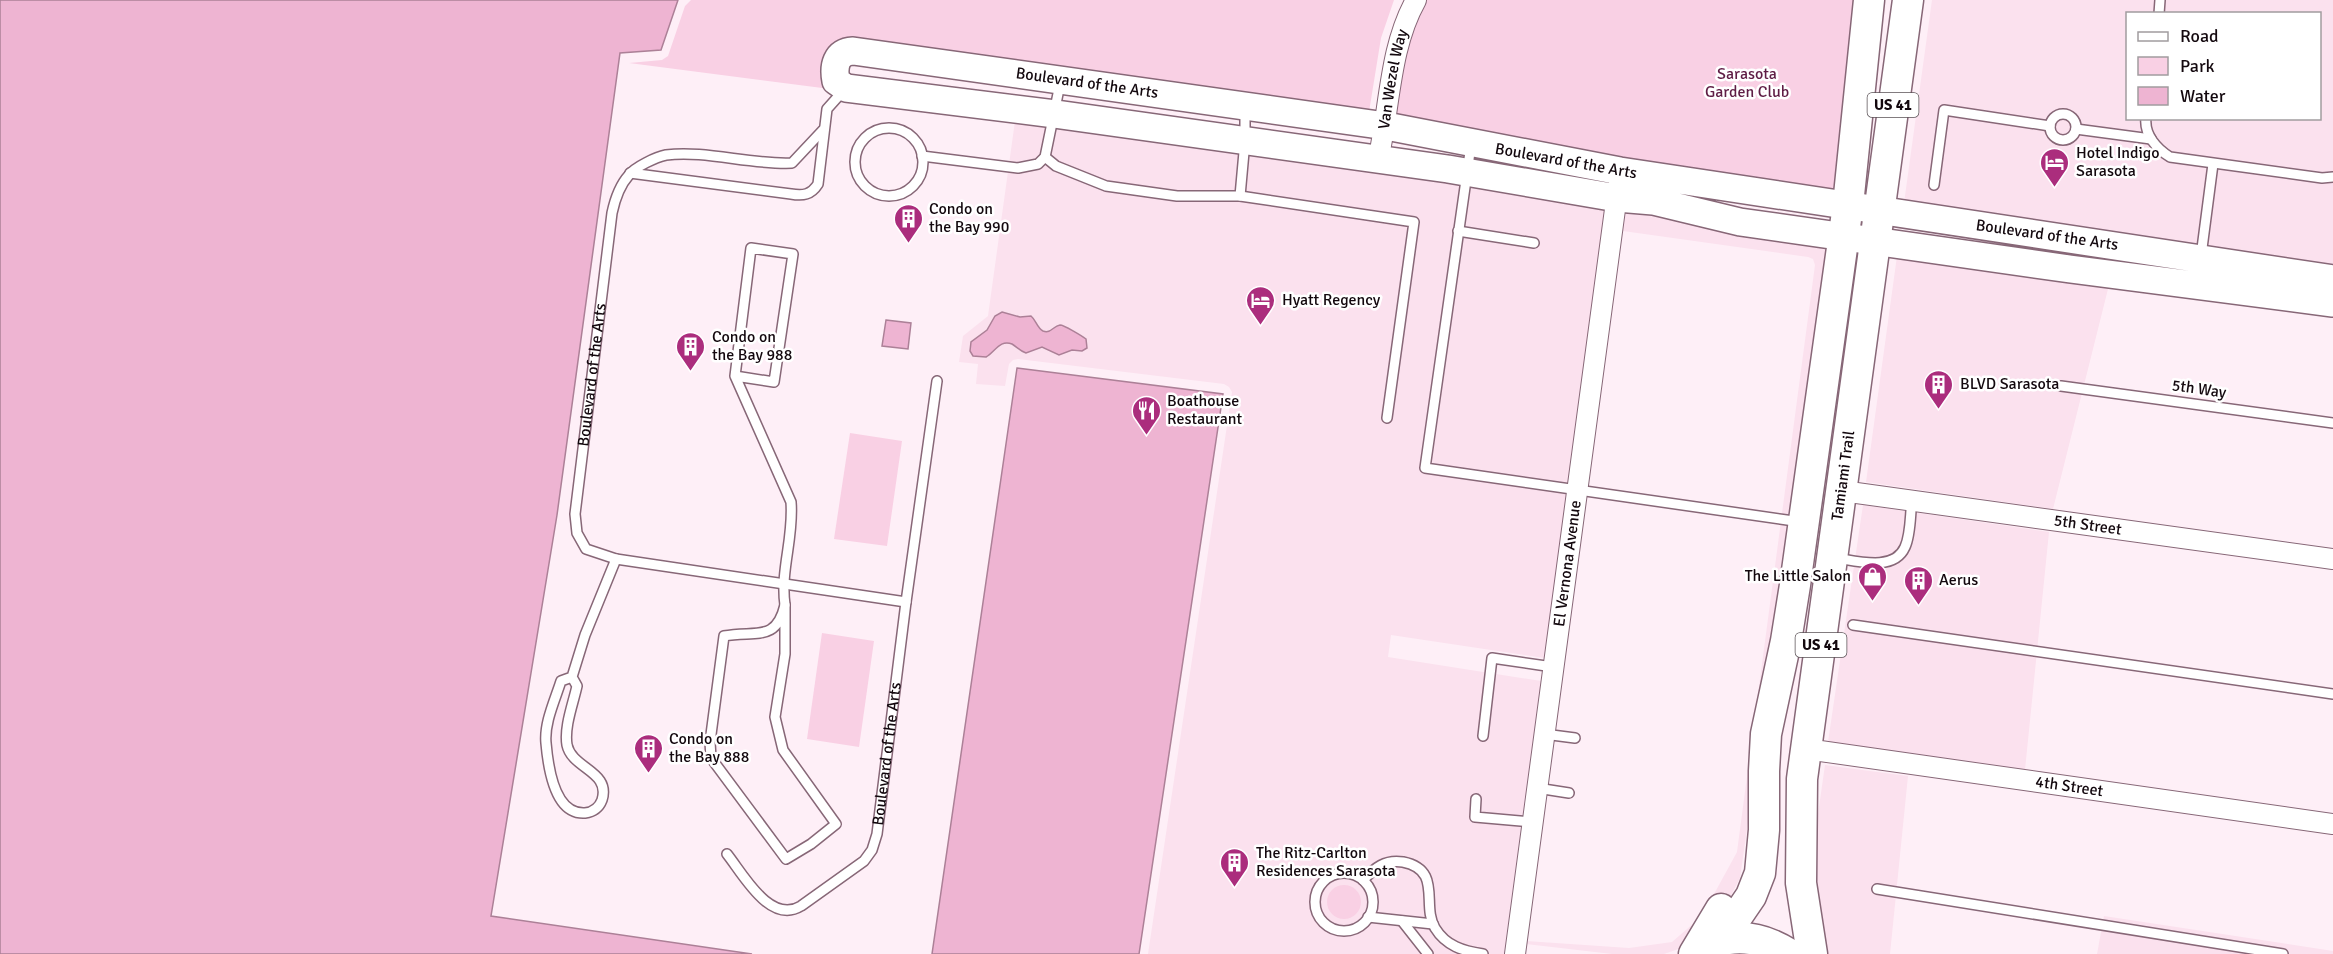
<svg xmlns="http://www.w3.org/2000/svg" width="2333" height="954" viewBox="0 0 2333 954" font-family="Signika,sans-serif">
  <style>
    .built { fill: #fbe1ee; fill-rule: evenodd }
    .green { fill: #f9d0e4 }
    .water { fill: #eeb4d2; stroke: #ac8097; stroke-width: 1.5 }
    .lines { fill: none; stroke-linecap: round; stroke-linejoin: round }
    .lane-casing { stroke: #876777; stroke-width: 12 }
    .street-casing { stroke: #876777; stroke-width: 22 }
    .secondary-casing { stroke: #876777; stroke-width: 30 }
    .primary-casing { stroke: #876777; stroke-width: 33 }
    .lane { stroke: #fff; stroke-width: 9 }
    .street { stroke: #fff; stroke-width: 20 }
    .secondary { stroke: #fff; stroke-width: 27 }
    .primary { stroke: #fff; stroke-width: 30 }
    .labels { text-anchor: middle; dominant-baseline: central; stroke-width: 5; stroke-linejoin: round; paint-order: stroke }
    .shield { fill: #fff; stroke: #5a5256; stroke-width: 1.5 }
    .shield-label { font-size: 15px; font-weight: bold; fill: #13080e }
    .park-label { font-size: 16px; fill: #5f1d45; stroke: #fff }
    .street-label { font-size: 16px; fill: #13080e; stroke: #fff }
    .poi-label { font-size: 16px; fill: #13080e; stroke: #fff; text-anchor: start }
  </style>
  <rect width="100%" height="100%" fill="#feeff7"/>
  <g class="built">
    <path d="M1932,0H2333V267L1904,203ZM2128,14H2320V118H2128Z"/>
    <path d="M1015,121L1447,181L1605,207L1544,658L1391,635L1388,657L1541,681L1504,954H1148L1232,392L1229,387L1224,384L1018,359L1013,360L1009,364L1005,386L976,384L978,364L959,362L963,336L988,316Z"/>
    <path d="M1626,210L1651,213L1831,248L1740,878L1726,905L1699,942L1664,954H1612L1526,944V941L1629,948L1672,942L1702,916L1737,852L1815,265L1813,259L1808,257L1623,231Z"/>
    <path d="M1897,256L2109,285L2053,509L1866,482Z"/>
    <path d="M1863,505L2049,532L2025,770L1828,742Z"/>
    <path d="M1825,765L1908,776L1890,954H1819L1812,856Z"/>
    <path d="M2104,916L2333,951V954H2097Z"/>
  </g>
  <g class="green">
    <path d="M691,0H1394L1381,38L1369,112L867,42L830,89L629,63L662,60L668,56L685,6Z"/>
    <path d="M1418,0H1859L1839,192L1621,160L1389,115Z"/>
    <path d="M850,433L902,441L887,546L834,539Z"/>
    <path d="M822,633L874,641L859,747L807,739Z"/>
    <circle cx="1344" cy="902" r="17"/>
  </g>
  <g class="water">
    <path d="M0,0H678L661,50L620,53L557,515L491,916L752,954H0Z"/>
    <path d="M1002,312L1020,317L1031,316C1036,320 1037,328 1043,331C1051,334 1053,326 1060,325C1064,325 1082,336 1086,339L1087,348L1082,351L1072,350L1059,355L1042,347L1026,353C1020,351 1017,347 1012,344C1000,339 995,352 986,357L973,356L970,351L971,342L987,330L995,316Z"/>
    <path d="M886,320L911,323L908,349L882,346Z"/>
    <path d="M1017,368L1223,394L1139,954H932Z"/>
  </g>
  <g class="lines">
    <defs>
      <g id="lane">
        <path d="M2159,14L2160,0"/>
        <circle cx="2063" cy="127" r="13"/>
        <path d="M2146,118C2144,135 2157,149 2170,157L2322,178L2333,177"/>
        <circle cx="889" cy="162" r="34"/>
        <path d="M2076,129L2151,139"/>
        <path d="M1471,145L1425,468L1801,522"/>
        <path d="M922,156L1018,168L1038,164L1045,157L1060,84"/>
        <path d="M1045,157L1056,166L1106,186L1177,196H1240L1414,222L1387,418"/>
        <path d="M630,173L791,194C803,196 811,195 818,184L827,109L844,90"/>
        <path d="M1934,185L1944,110L2050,126"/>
        <path d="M1240,196L1245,141V109"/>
        <path d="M1458,231L1534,243"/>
        <path d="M2201,256L2213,164"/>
        <path d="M735,376L774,382L793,254L751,248L735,376L791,502C794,538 780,570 785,605"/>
        <path d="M2061,386L2333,423"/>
        <path d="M1836,558C1857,561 1894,572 1905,547C1911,534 1910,515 1912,500"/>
        <path d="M616,559L906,602"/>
        <path d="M785,605V654L775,717L783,750L836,824L811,844L786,859L711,758L710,742L724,636C755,630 776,643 785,605Z"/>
        <path d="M1853,625L2333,694"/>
        <path id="s1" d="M572,677L577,686C573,704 564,727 567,745C572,769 611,771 602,800C599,808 593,812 585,813C554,815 548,766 546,743C544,723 555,700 561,681L572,677L585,635L616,559L586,549L577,533L575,514L612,213C615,199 620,185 629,175C635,167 656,157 666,155C706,150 750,165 792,163L823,130"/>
        <path d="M1544,734L1575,738"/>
        <path d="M1483,736L1492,658L1553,667"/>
        <path d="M1537,788L1569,793"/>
        <path d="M1476,799L1475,817L1532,822"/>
        <path id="s2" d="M727,854C743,874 770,925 801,906L864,861L872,850L877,834L906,602L937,381"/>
        <circle cx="1344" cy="902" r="29"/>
        <path d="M1363,880C1375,868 1385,859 1403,862C1443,870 1421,905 1435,928C1446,946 1463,951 1483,954"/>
        <path d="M1877,889L2283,954"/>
        <path d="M1368,917L1433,924"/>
        <path d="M1402,921L1428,954"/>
      </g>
      <g id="street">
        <path id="s3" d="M1378,160C1390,108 1389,48 1416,0"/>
        <path id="s4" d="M1842,491L2333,559"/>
        <path id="s5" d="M1806,749L2333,824"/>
        <path id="s6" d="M1515,954L1618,187"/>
      </g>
      <path id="secondary" d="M2333,279L1620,171L1386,126L853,51C836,52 833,66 836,81L846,88L1055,114L1448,169L1617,198L1653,201L1740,222L2070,269L2333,303"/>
      <g id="primary">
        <path d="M1721,940L1751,896L1760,873L1764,830V771L1766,734L1786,641L1795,585L1848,205L1869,0"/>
        <path d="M1710,944C1738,933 1764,938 1789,954"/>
        <path d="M1694,954L1721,909"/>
        <path id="s7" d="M1812,954L1801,883L1802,779L1908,0"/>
      </g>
    </defs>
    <use href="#lane" class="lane-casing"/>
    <use href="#street" class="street-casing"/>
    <use href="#secondary" class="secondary-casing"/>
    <use href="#primary" class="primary-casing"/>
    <use href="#lane" class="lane"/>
    <use href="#street" class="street"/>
    <use href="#secondary" class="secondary"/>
    <use href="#primary" class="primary"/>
  </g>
  <defs>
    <symbol id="hotel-pin" viewBox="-11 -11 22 30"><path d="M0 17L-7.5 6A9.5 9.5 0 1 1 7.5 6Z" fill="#ab2d7d" stroke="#fff"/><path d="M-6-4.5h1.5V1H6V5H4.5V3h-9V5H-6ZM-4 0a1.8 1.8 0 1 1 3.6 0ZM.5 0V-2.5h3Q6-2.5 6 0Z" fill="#fff"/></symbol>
    <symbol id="building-pin" viewBox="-11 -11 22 30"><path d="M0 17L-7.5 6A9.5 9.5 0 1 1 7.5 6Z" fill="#ab2d7d" stroke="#fff"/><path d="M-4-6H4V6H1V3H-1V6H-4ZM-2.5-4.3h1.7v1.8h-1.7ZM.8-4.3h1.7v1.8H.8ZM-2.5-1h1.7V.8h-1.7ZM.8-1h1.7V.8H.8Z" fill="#fff"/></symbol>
    <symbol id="restaurant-pin" viewBox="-11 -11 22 30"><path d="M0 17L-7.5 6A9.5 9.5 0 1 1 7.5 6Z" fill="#ab2d7d" stroke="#fff"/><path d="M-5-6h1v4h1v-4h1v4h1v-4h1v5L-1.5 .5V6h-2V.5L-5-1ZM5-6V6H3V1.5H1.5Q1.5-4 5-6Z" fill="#fff"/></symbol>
    <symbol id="shop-pin" viewBox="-11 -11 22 30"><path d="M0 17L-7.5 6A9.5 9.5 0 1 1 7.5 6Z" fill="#ab2d7d" stroke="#fff"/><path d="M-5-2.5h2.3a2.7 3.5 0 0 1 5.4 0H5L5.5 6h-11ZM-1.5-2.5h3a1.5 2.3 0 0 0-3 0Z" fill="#fff"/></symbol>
  </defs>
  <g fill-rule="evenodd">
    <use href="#hotel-pin" x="2038" y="146" width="33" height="45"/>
    <use href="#building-pin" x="892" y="202" width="33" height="45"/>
    <use href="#hotel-pin" x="1244" y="284" width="33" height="45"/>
    <use href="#building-pin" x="674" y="330" width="33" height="45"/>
    <use href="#building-pin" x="1922" y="368" width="33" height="45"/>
    <use href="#restaurant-pin" x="1130" y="394" width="33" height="45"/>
    <use href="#shop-pin" x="1856" y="560" width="33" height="45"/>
    <use href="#building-pin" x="1902" y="564" width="33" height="45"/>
    <use href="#building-pin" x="632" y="732" width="33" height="45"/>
    <use href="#building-pin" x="1218" y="846" width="33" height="45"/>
  </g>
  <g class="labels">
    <g class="shield">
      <rect x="1867.5" y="93" width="51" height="24" rx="4.5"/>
      <rect x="1795.5" y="633" width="51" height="24" rx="4.5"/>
    </g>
    <g class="shield-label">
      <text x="1893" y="105">US 41</text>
      <text x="1821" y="645">US 41</text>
    </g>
    <g class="park-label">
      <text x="1747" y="74">Sarasota<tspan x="1747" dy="18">Garden Club</tspan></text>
    </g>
    <g class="street-label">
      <text stroke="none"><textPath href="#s3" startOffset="82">Van Wezel Way</textPath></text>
      <text transform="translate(1087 83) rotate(8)">Boulevard of the Arts</text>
      <text transform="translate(1566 161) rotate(10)">Boulevard of the Arts</text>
      <text transform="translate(2047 235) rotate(8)">Boulevard of the Arts</text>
      <text stroke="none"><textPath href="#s1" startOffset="662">Boulevard of the Arts</textPath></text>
      <text transform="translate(2199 389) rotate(8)">5th Way</text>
      <text stroke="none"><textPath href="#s7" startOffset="482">Tamiami Trail</textPath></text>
      <text stroke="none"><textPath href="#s4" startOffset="248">5th Street</textPath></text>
      <text stroke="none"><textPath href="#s6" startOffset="394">El Vernona Avenue</textPath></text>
      <text stroke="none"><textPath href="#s2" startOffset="288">Boulevard of the Arts</textPath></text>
      <text stroke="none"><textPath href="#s5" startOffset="266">4th Street</textPath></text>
    </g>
    <g class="poi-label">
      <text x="2076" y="153">Hotel Indigo<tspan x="2076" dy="18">Sarasota</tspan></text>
      <text x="929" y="209">Condo on<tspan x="929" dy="18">the Bay 990</tspan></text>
      <text x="1282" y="300">Hyatt Regency</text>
      <text x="712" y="337">Condo on<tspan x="712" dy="18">the Bay 988</tspan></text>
      <text x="1960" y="384">BLVD Sarasota</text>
      <text x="1167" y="401">Boathouse<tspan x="1167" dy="18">Restaurant</tspan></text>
      <text x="1851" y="576" text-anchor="end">The Little Salon</text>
      <text x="1939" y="580">Aerus</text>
      <text x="669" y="739">Condo on<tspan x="669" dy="18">the Bay 888</tspan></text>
      <text x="1256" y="853">The Ritz-Carlton<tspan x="1256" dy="18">Residences Sarasota</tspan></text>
    </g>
  </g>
  <rect x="2126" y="12" width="195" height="108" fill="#ffffff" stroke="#a19c9f" stroke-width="1.5"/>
  <rect x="2138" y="32" width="30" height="9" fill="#ffffff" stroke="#a19c9f" stroke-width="1.5"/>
  <text x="2180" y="42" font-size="18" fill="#13080e">Road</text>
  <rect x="2138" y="57" width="30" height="18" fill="#f9d0e4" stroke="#a19c9f" stroke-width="1.5"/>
  <text x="2180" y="72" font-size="18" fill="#13080e">Park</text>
  <rect x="2138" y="87" width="30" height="18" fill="#eeb4d2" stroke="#a19c9f" stroke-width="1.5"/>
  <text x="2180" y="102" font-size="18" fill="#13080e">Water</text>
</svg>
